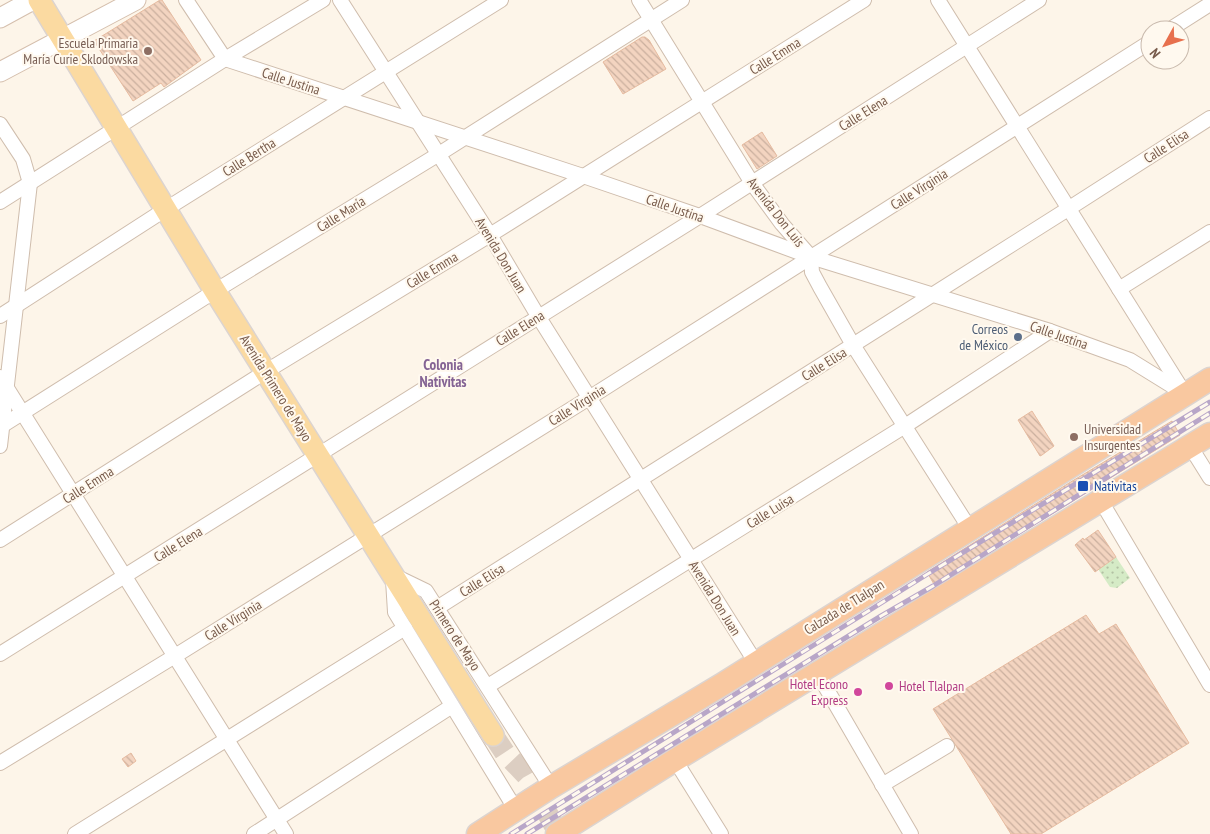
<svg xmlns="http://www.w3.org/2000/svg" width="1210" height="834" viewBox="0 0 1210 834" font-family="'PT Sans Narrow',sans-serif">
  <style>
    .grass { fill: url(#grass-dots) }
    .building { fill: url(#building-back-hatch); stroke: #e6bba0 }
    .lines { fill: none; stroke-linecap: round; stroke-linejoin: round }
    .primary-tunnel { stroke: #dccec2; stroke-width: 21; stroke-dasharray: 21 11; stroke-linecap: butt }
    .minor-casing { stroke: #cfbdad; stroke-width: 16 }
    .secondary-casing { stroke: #d5bfad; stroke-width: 21 }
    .primary-casing { stroke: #dcd4d0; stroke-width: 24 }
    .trunk-casing { stroke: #dcd4d0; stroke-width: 25 }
    .minor { stroke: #fff; stroke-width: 14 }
    .secondary { stroke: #fff; stroke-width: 19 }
    .primary { stroke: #fbdaa1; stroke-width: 21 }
    .trunk { stroke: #f9c8a0; stroke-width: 22 }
    .rail-casing { stroke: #b8a6c8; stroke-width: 5 }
    .rail { stroke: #fff9ef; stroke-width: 3; stroke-dasharray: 9; stroke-linecap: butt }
    .education-dot { fill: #8d6e63; stroke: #fff9ef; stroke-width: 2 }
    .service-dot { fill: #5c6f8a; stroke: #fff9ef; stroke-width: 2 }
    .transit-dot { fill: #1a4fb4; stroke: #fff9ef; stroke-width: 2 }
    .hotel-dot { fill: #d1479c; stroke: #fff9ef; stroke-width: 2 }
    .labels { text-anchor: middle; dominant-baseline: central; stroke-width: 4; stroke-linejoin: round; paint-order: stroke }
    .education-label { font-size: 14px; fill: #785e54; stroke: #fff9ef; text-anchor: end }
    .street-label { font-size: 14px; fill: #785b4b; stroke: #fff9ef }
    .service-label { font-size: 14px; fill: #4e5e75; stroke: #fff9ef; text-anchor: end }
    .transit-label { font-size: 14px; fill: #164399; stroke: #fff9ef; text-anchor: start }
    .hotel-label { font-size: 14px; fill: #b23c85; stroke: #fff9ef; text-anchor: end }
    .neighbourhood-label { font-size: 15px; font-weight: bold; fill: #846394; stroke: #fff9ef }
  </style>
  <defs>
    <pattern id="grass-dots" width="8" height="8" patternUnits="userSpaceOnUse" patternTransform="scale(1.25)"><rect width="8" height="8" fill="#d5ebc6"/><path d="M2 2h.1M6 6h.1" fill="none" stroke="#b2c1a3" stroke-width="1.8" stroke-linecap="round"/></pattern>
    <pattern id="building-back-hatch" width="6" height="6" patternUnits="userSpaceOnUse" patternTransform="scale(1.25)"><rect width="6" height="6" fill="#f3d4c0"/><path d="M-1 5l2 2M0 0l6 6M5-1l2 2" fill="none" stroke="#caaf9e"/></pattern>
  </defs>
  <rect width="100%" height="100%" fill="#fdf5e9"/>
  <path class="grass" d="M1116,557L1130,578L1117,588L1110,587L1098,569Z"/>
  <g class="building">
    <path d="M160,0H162L201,60L164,87L161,83L133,101L94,41Z"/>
    <path d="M642,37H645L649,40L666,69L623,94L603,62Z"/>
    <path d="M762,132L777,156L757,169L742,145Z"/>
    <path d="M1032,411L1054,446L1042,455L1040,456L1018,420Z"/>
    <path d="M1172,421L1180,435L935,586L927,572L1069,483Z"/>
    <path d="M1098,530L1116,557L1095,572L1075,545L1083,538L1084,540Z"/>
    <path d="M1086,615L1099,634L1116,624L1189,743L1041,834H1011L933,709Z"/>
    <path d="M131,753L136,761L128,767L122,759Z"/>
  </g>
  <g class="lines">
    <path class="primary-tunnel" d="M493,735L505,753L526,775L559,834"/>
    <defs>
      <g id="minor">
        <path d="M186,0L225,59L583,176L700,216L811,257L1050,331L1130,360L1185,394"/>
        <path d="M340,0L490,235L538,316L756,663"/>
        <path d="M639,0L752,183L782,224L811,257L812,272L820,287L853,345L970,529"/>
        <path d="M938,0L1183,391"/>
        <path d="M1169,30L1210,4"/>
        <path d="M0,124L23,159L30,183L0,446"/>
        <path d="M0,202L225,59L323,0"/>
        <path d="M1119,289L1210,232"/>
        <path d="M0,316L166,209L501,0"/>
        <path d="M0,377L286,834"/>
        <path d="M0,427L215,291L439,154L682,0"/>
        <path d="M1190,446L1210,478"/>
        <path d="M1101,501L1210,685"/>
        <path d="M0,540L265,372L490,235L864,0"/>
        <path d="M395,576L426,591L551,787"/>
        <path d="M393,580L395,612L516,810"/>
        <path d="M437,608L1068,209L1210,118"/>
        <path d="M0,654L700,216L1039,0"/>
        <path d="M818,674L911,834"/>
        <path d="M488,686L905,426L1050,331"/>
        <path d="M675,760L721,834"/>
        <path d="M0,763L175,656L589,398L1150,42"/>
        <path d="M882,785L947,746"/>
        <path d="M75,834L405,628"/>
        <path d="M254,834L452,706"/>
      </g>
      <g id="secondary">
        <path d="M0,18L33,0"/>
        <path d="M0,72L136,0"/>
      </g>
      <path id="primary" d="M39,0L215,291L493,735"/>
      <g id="trunk">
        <path d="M478,834L551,787L723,684L1210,379"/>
        <path d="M557,834L675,760L1210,434"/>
      </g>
    </defs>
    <use href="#minor" class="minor-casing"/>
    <use href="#secondary" class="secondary-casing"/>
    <use href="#primary" class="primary-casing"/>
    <use href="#trunk" class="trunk-casing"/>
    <use href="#minor" class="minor"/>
    <use href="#secondary" class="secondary"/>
    <use href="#primary" class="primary"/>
    <use href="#trunk" class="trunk"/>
    <defs>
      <g id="rail">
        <path d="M511,834L926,575L1210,402"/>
        <path d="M527,834L881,616L933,586L1210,413"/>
      </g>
    </defs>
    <use href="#rail" class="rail-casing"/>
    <use href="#rail" class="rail"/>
  </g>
  <g class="education-dot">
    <circle cx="148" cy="51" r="5"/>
    <circle cx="1074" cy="437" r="5"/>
  </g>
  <circle class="service-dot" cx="1018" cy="337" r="5"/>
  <rect class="transit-dot" x="1077" y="480" width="12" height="12" rx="2.5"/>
  <g class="hotel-dot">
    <circle cx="889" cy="686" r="5"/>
    <circle cx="858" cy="692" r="5"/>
  </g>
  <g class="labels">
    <g class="education-label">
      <text x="138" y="43">Escuela Primaria<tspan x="138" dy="16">María Curie Sklodowska</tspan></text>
      <text x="1084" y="429" text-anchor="start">Universidad<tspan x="1084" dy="16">Insurgentes</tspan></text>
    </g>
    <g class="street-label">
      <text transform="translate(775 56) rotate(-32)">Calle Emma</text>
      <text transform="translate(291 81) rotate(18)">Calle Justina</text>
      <text transform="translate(863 113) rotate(-32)">Calle Elena</text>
      <text transform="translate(1166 146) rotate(-33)">Calle Elisa</text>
      <text transform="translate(249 157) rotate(-32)">Calle Bertha</text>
      <text transform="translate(919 189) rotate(-32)">Calle Virginia</text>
      <text transform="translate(675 208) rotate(19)">Calle Justina</text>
      <text transform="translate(776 212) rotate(52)">Avenida Don Luis</text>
      <text transform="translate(341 214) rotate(-32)">Calle María</text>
      <text transform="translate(501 255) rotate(59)">Avenida Don Juan</text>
      <text transform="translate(432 270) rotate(-31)">Calle Emma</text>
      <text transform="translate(520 328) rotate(-32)">Calle Elena</text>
      <text transform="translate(1059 335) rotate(19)">Calle Justina</text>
      <text transform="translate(824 364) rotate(-32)">Calle Elisa</text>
      <text transform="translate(276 388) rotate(58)">Avenida Primero de Mayo</text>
      <text transform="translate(577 405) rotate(-32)">Calle Virginia</text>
      <text transform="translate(88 485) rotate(-32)">Calle Emma</text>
      <text transform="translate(770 511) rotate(-32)">Calle Luisa</text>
      <text transform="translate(178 544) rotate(-32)">Calle Elena</text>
      <text transform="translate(482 580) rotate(-32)">Calle Elisa</text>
      <text transform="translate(715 598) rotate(58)">Avenida Don Juan</text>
      <text transform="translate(844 607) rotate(-32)">Calzada de Tlalpan</text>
      <text transform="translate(233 620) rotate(-32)">Calle Virginia</text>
      <text transform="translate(455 635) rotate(57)">Primero de Mayo</text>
    </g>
    <g class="service-label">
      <text x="1008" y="329">Correos<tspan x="1008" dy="16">de México</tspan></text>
    </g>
    <g class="transit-label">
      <text x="1094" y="486">Nativitas</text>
    </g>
    <g class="hotel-label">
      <text x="848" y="684">Hotel Econo<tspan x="848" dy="16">Express</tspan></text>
      <text x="899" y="686" text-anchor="start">Hotel Tlalpan</text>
    </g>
    <g class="neighbourhood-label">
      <text x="443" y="364">Colonia<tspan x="443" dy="17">Nativitas</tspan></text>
    </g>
  </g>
  <g transform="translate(1165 45) rotate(230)"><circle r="24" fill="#fff9ef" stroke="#c9baad"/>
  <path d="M0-4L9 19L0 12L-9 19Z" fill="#e7704d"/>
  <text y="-8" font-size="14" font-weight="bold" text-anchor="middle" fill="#785b4b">N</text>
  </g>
</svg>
